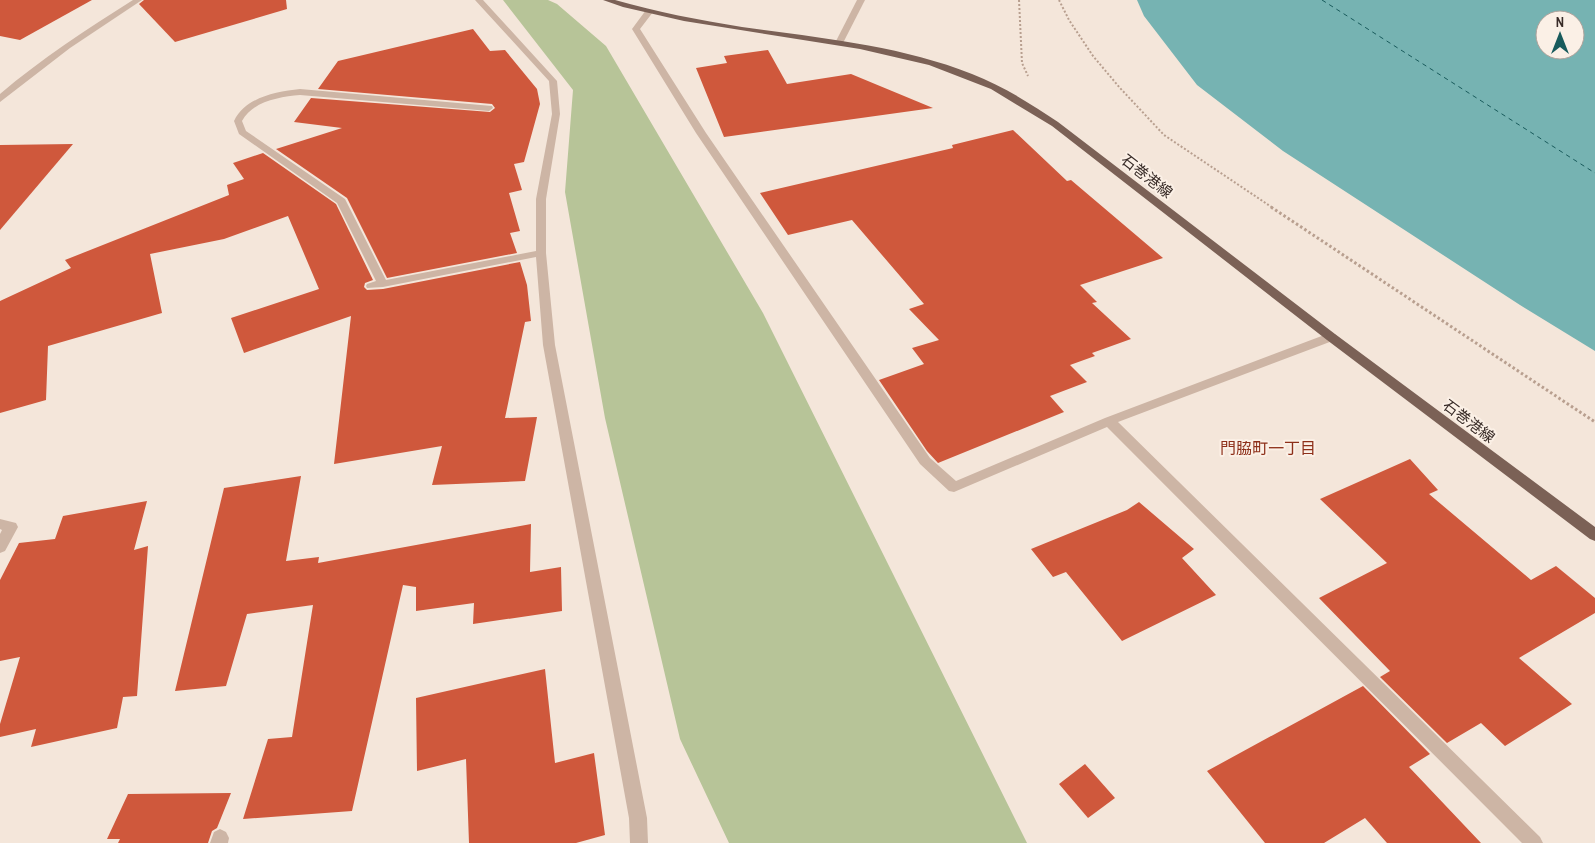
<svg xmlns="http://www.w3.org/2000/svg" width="1595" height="843" viewBox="0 0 1595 843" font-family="'Archivo Narrow','Noto Sans JP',sans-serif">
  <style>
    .green { fill: #b7c498 }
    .water { fill: #76b3b2; fill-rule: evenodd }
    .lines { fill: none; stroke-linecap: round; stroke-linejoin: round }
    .ferry { stroke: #195b5c; stroke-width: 1; stroke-dasharray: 4.5 4; stroke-linecap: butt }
    .building { fill: #cf583c }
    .path-far1 { stroke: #b89f8f; stroke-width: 2; stroke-dasharray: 2 2; stroke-linecap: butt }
    .path { stroke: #b89f8f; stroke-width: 3; stroke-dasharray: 2.5 2.5; stroke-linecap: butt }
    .minor { fill: #cdb5a5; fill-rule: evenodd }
    .major { fill: #7b6156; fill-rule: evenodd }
    .labels { text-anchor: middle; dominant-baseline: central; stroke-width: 4; stroke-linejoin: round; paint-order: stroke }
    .street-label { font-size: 15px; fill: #382b27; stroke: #fbf0e6 }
    .neighbourhood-label { font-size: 16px; fill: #8d2f19; stroke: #fbf0e6 }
  </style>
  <rect width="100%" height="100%" fill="#f4e6da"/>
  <path class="green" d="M503,0H548L557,4L606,46L763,313L1027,843H729L680,739L605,418L565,192L573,90Z"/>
  <path class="water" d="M1137,0H1595V351L1520,305L1283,151L1197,85L1144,16ZM1545,20H1575V50H1545Z"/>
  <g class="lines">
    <path class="ferry" d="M1322,0L1595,173"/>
  </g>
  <g class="building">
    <path d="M0,0H92L20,40L0,36Z"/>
    <path d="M144,0H286L287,9L175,42L139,4Z"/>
    <path d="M473,29L490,51L505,50L537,89L540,104L524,162L514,164L522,190L509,193L520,231L510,233L517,253L387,278L347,198L276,149L342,128L294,122L311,98L490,112L495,108L492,104L318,89L338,61Z"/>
    <path d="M768,50L787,84L851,74L933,108L724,137L696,68L727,63L724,56Z"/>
    <path d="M1013,130L1067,181L1071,180L1163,258L1080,285L1097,302L1092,303L1131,339L1092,353L1095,356L1070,365L1087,382L1050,396L1064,412L938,463L927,451L879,380L924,364L912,348L939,340L909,309L924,304L852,220L788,235L760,193L953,148L952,145Z"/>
    <path d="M73,144L0,230V145Z"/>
    <path d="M263,153L336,204L373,280L365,283L364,287L367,290L383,289L520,262L527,285L531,321L525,322L505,418L537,417L525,481L432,485L442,446L334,464L351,316L244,353L231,318L319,289L288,216L224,239L150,254L162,313L48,346L46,400L0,413V301L71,268L65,260L229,195L227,185L244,179L233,163Z"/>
    <path d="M1410,459L1438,490L1429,494L1531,580L1556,566L1595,598V613L1519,658L1572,704L1505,746L1481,723L1447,743L1380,677L1390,671L1319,598L1387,563L1320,499Z"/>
    <path d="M301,476L286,561L319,557L318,563L531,524L530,572L561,567L562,611L473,624L474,603L416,611V587L403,585L352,811L243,819L268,739L292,737L313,605L247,614L226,686L175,691L224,488Z"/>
    <path d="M147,501L134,550L148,546L137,696L123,697L117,728L31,747L36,729L0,737V724L20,657L0,661V580L19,543L55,539L63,516Z"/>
    <path d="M1139,502L1194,549L1182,558L1216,595L1122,641L1066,572L1053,577L1031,549L1127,510Z"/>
    <path d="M545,669L555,763L594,753L605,835L576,843H469L466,759L417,771L416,698Z"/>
    <path d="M1363,686L1430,754L1409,767L1481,843H1387L1365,818L1324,843H1265L1207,771Z"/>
    <path d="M1085,764L1115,798L1088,818L1059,784Z"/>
    <path d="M231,793L217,828L212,831L208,843H118L120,839H107L128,794Z"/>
  </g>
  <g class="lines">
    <g class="path-far1">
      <path d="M1019,0L1022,63L1028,76"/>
      <path d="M1059,0L1069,20L1093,56L1120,88L1164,135L1273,208"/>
    </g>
    <path class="path" d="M1271,207L1595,422"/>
    <g class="minor">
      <path d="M133,0H142L70,48L0,102V94C41,59 87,29 133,0Z"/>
      <path d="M475,0H483L557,81L560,114L546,199V253L555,345L647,818L648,843H630L629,818L543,345L536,257L383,287L367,288L366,286L367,284L376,281L337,203L239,134L234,121C246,97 275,92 300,89L492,106L493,108L489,111L300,95C279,97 253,101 242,121L246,131L345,199L386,280L536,251V199L552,114L549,81Z"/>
      <path d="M857,0H865L843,43L836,45L835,43Z"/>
      <path d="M646,10L653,12L640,29L706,133L930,458L956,481L1105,418L1327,334H1335L1337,337L1335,340L1118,422L1540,837L1543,843H1522L1107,427L954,492L949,491L920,464L696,133L632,29Z"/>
      <path d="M0,519L16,523L18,527L5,551L0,553V534L2,530L0,529Z"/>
      <path d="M220,829L226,832L229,838L228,843H210L214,832Z"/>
    </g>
    <path class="major" d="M603,0H615C657,12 699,20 742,27C819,38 899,45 972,74C1003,86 1031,104 1058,122L1335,334L1595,527V541L1590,539L1327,340L1052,126L991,89L929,65L860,49L684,21L623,7Z"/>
  </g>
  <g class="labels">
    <g class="street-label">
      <text transform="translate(1147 176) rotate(38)">石巻港線</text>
      <text transform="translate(1469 421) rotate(37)">石巻港線</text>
    </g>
    <g class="neighbourhood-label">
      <text x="1268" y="448">門脇町一丁目</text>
    </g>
  </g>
  <g transform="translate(1560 35)"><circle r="24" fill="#fbf0e6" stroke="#ada19a"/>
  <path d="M0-4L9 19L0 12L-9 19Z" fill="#195b5c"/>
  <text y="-8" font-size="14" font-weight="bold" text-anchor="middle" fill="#382b27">N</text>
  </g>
</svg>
